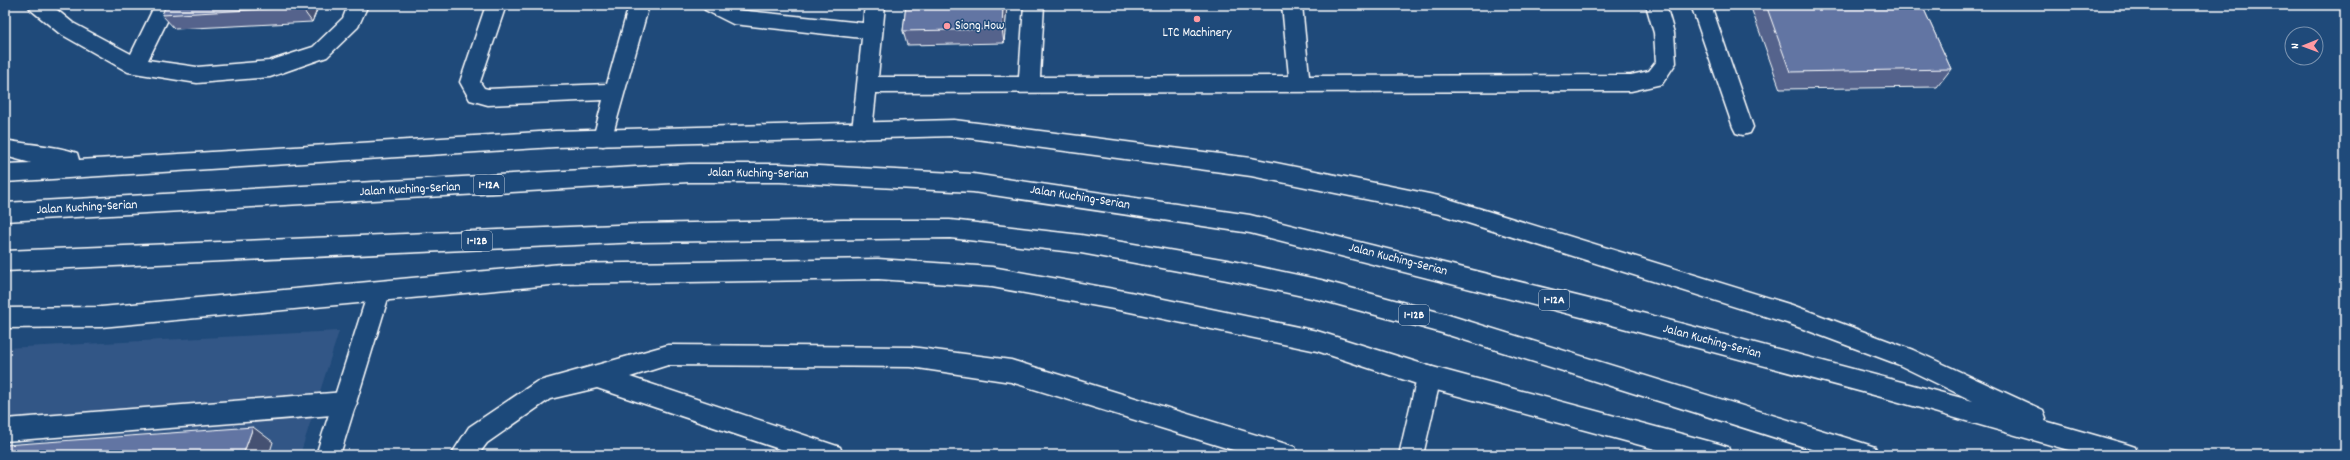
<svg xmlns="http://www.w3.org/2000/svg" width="2350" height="460" viewBox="0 0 2350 460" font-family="Dekko,sans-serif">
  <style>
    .built { fill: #335786 }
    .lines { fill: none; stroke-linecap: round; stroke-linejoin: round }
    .lane-casing { stroke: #fff; stroke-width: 3 }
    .street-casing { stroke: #fff; stroke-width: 3 }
    .highway-casing { stroke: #fff; stroke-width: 3 }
    .lane { fill: #1f4a7a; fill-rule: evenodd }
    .street { fill: #1f4a7a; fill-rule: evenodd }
    .highway { fill: #1f4a7a; fill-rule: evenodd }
    .wall { fill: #54648c; stroke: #fff }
    .shaded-wall { fill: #455172; stroke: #fff }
    .building { fill: #6274a3; stroke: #fff }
    .poi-dot { fill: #ff9aa2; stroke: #1f4a7a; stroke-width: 1.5 }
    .labels { text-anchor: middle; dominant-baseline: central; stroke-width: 3; stroke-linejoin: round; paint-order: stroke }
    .shield { fill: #1f4a7a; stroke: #bcc9d7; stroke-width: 1 }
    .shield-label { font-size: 12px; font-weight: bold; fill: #fff }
    .poi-label { font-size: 13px; fill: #fff; stroke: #1f4a7a; text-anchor: start }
    .street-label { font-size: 13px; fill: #fff; stroke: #1f4a7a }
  </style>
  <rect width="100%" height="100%" fill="#1f4a7a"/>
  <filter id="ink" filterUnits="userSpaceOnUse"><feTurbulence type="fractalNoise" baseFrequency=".025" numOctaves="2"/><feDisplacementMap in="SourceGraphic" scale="8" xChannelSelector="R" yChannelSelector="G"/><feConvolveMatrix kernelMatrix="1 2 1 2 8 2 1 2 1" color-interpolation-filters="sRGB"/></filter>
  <g filter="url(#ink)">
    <path class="built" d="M339,331L300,455H5V348Z"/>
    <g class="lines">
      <defs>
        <g id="lane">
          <path d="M28,5H51L73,23L131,54L155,5H175L148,60L197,67L269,61L313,47L343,18L348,5H368L358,27L327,57L270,77L197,83L128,72L59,33L31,10Z"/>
          <path d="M486,5H506L480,82L484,88L488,89L607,84L629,5H649L610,144L603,146L596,144L593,138L603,100L488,105L470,100L460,82Z"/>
          <path d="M702,5H728L737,10L863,23L865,5H885L878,77H1019L1024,5H1044L1040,77L1289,76L1282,5H1302L1309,76L1631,75L1649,71L1656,62L1654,33L1646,5H1666L1674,33L1676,63L1662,84L1631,91L876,93L872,131L869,137L862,139L855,137L852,131L862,38L733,24L705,10Z"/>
          <path d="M1691,5H1711L1753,127L1750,133L1743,135L1736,133L1733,127Z"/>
          <path d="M668,345L911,347L1011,360L1286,444L1295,447L1298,455H1249L1011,382L911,367L668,365L630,377L840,447L843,455H797L597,388L550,399L487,443L478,455H451L469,427L536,382Z"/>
          <path d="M1429,366L1437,369L1441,377L1423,455H1399L1417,377L1421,369Z"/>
          <path d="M345,392L353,395L357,403L353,411L345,414L5,441V419Z"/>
        </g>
        <path id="street" d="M379,282L387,285L390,292L340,455H316L368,292L371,285Z"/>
        <g id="highway">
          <path d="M954,120L1251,158L1439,196L1792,305L1913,350L2043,410L2046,418L2045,421L2126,444L2135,447L2138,455H2086L1885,398L1593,320L1250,233L973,192L780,182H689L5,221V203L689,164H780L973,174L1250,215L1593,300L1973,401L1897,364L1790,324L1439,214L1251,176L954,136L555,147L5,182V164L31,163L5,156V140C28,145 54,145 77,153L79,160L555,131Z"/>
          <path d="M843,220H950L1081,235L1227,260L1321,280L1442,313L1866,444L1875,447L1878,455H1830L1442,333L1321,300L1227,280L1081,253L950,238L641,242L5,271V251L641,224Z"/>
          <path d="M878,259L992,267L1130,292L1317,331L1429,366L1719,444L1728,447L1731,455H1677L1429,388L1317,351L1130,312L992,287L878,279L561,284L101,327L5,328V308L101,307L561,264Z"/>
        </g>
      </defs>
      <use href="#lane" class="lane-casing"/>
      <use href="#street" class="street-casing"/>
      <use href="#highway" class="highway-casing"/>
      <use href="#lane" class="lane"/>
      <use href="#street" class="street"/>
      <use href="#highway" class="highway"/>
    </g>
    <g class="wall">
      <path d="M166,5H319L312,22L175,29L162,15Z"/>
      <path d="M906,5H1007L1004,43L907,45L903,31Z"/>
      <path d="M1750,5H1922L1951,69L1937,87L1780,89Z"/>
    </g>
    <g class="shaded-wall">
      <path d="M302,5H319L312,22L301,7Z"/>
      <path d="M1003,5H1007L1004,43L1002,29Z"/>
      <path d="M253,427L273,442L269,455H243Z"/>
    </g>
    <g class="building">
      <path d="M166,5H302L301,7L162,15Z"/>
      <path d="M906,5H1003L1002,29L903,31Z"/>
      <path d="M1766,5H1922L1951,69L1790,72Z"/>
      <path d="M253,427L243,455H5V445Z"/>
    </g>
  </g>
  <g class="poi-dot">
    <circle cx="1197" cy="19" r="4"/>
    <circle cx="947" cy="26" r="4"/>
  </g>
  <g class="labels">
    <g class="shield">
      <rect x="474" y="175" width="30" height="20" rx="3"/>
      <rect x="462" y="231" width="30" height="20" rx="3"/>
      <rect x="1539" y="290" width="30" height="20" rx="3"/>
      <rect x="1399" y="305" width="30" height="20" rx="3"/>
    </g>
    <g class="shield-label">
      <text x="489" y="185">1-12A</text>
      <text x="477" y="241">1-12B</text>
      <text x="1554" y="300">1-12A</text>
      <text x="1414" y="315">1-12B</text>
    </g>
    <g class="poi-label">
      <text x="955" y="26">Siong How</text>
      <text x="1197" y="33" text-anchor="middle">LTC Machinery</text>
    </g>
    <g class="street-label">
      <text transform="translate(758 174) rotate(1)">Jalan Kuching-Serian</text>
      <text transform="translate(410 190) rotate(-3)">Jalan Kuching-Serian</text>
      <text transform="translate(1080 198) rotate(9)">Jalan Kuching-Serian</text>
      <text transform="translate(87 208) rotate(-3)">Jalan Kuching-Serian</text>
      <text transform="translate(1398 260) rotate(14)">Jalan Kuching-Serian</text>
      <text transform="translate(1712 342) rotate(15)">Jalan Kuching-Serian</text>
    </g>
  </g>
  <rect width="2350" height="460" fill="none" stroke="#1f4a7a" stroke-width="20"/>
  <rect x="10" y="10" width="2330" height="440" fill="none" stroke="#fff" stroke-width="1.5" filter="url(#ink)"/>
  <g transform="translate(2304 46) rotate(269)"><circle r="19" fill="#1f4a7a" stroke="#7992af"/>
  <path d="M0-3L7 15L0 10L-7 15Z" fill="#ff9aa2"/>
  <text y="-6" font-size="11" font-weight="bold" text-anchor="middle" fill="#ffffff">N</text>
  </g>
</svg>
